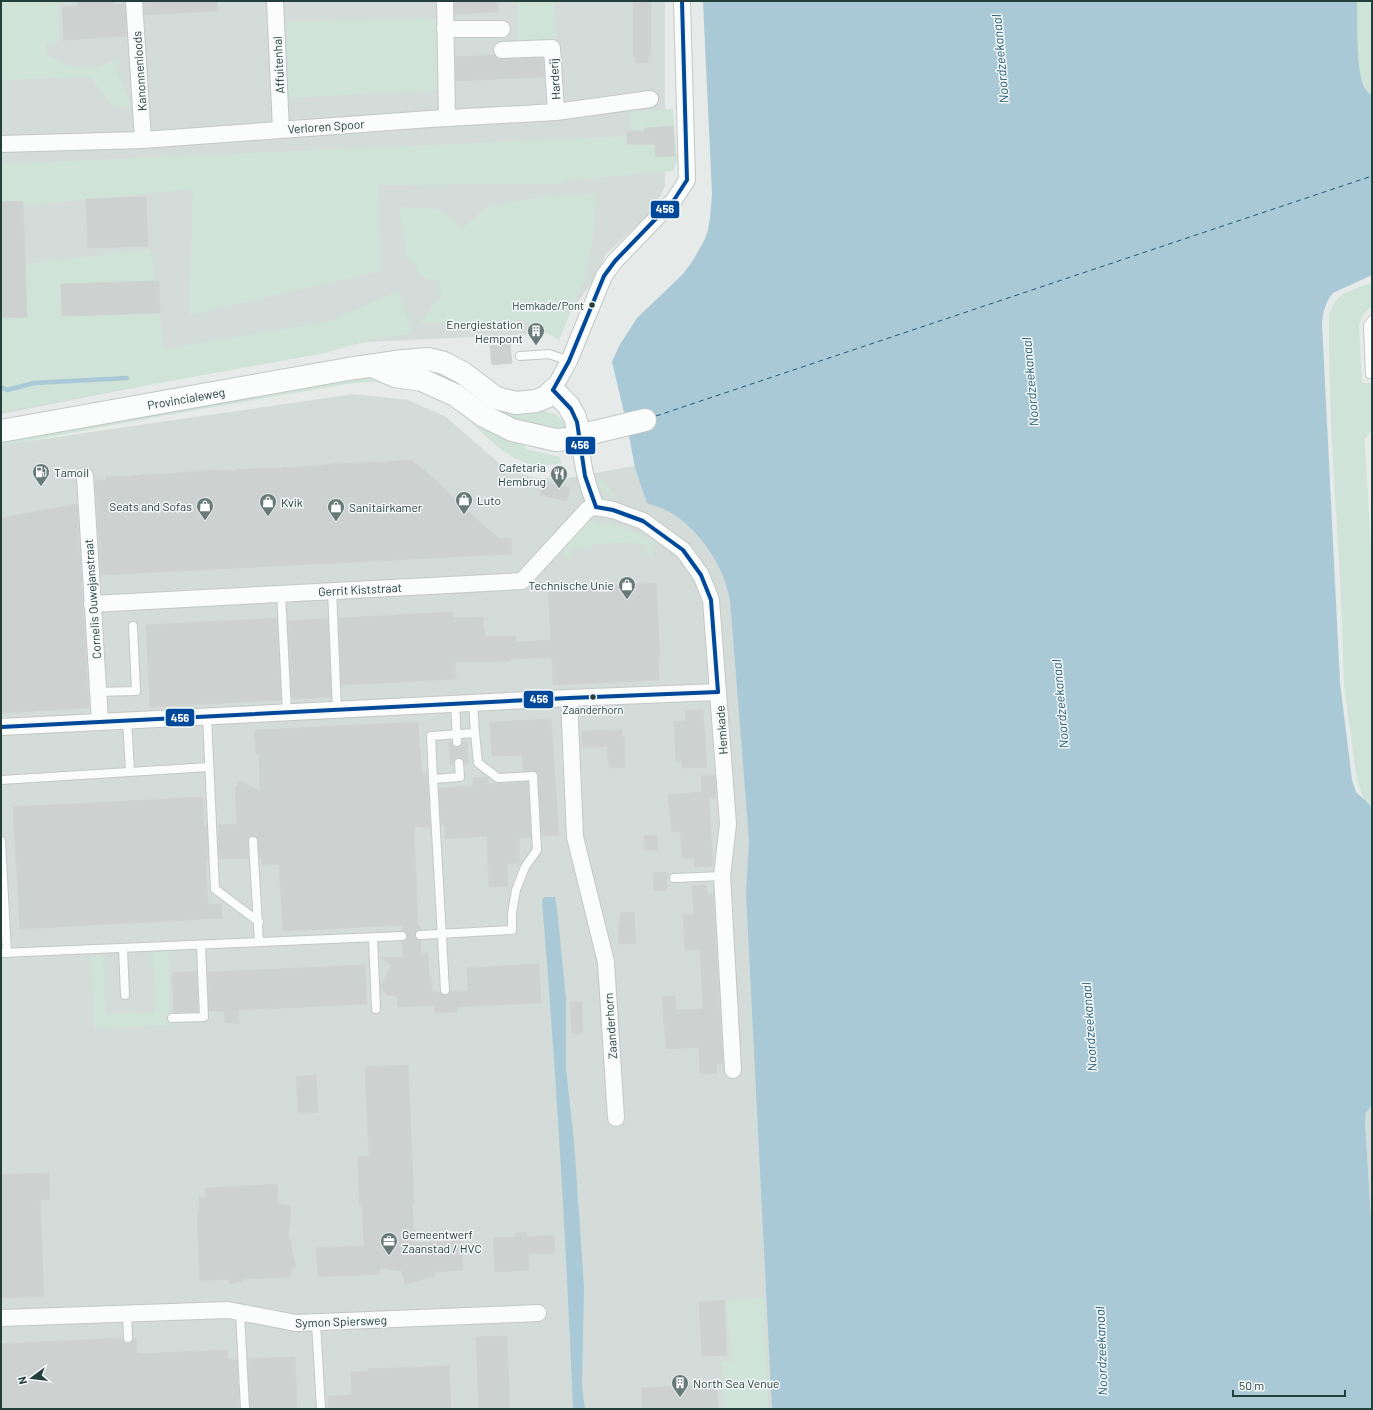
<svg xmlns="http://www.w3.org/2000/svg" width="1373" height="1410" viewBox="0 0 1373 1410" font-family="Barlow,sans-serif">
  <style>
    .built { fill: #d4dcda }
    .green { fill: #d0e3d9 }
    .water { fill: #a9c9d7 }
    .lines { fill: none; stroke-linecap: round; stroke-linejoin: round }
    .stream { stroke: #a9c9d7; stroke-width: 4.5 }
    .ferry { stroke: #215a77; stroke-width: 1; stroke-dasharray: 5 4; stroke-linecap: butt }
    .building { fill: #cdd2d1; stroke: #cfd4d2 }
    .lane-casing { stroke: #c3c8c6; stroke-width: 10 }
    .street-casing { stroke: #c3c8c6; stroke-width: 18 }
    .secondary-casing { stroke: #c2c8c7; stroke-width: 24 }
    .lane { stroke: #fbfcfc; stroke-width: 8 }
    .street { stroke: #fbfcfc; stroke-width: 16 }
    .secondary { stroke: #fbfcfc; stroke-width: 22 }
    .bus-1-casing { stroke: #f5f9f8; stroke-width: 7 }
    .bus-1 { stroke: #004899; stroke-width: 4 }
    .bus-dot { fill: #243e3b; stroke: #f5f9f8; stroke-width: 1.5 }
    .labels { text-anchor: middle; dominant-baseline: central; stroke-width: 3; stroke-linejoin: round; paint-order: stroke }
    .bus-label { font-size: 11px; fill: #243e3b; stroke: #f5f9f8; text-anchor: end }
    .street-label { font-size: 12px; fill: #243e3b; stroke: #f5f9f8 }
    .poi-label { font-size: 12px; fill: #243e3b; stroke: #f5f9f8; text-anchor: start }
    .water-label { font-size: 13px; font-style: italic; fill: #215a77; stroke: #f5f9f8 }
    .line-badge { stroke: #f5f9f8; stroke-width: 1.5 }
    .badge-label { font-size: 11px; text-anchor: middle; font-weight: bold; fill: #fff }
  </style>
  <rect width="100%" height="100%" fill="#e6ebe9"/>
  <g class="built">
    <path d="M1,1H665V186L654,209L606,254L593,281L555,333L365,342L1,414Z"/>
    <path d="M354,394L408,400L446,417L506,469L535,478H568L672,459L758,505L800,1409H1V445Z"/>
    <path d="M1372,1105V1235L1365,1120L1366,1113Z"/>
  </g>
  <g class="green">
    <path d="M1,1H60L59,6L60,41L46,43L47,55L73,67H97L121,58L116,70L131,105L114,108L90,77L1,80Z"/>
    <path d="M517,1H555L556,40L518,42Z"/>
    <path d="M1357,1H1372V95C1370,94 1368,93 1367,91C1355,79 1358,20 1357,1Z"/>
    <path d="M439,18L442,90L289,98L286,22Z"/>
    <path d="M673,109L677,160L673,171L563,181V184L379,185L381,271L189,315L193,189L1,208V164L631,136L630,112Z"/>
    <path d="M597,193L592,244L586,275L559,340L520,318L513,322L485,328L434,322L419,323L442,295L439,280C428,280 422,278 416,269L417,266L407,258L399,207L439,209L463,228L486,207L536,198Z"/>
    <path d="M150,249L164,349L327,322L398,291L413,334L376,338L325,353L1,412V267Z"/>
    <path d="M1372,282V306L1364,313L1359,324L1362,383H1372V429L1365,439V447L1372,565V807L1364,800L1357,780L1344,686L1341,596L1331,429L1329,348V314L1334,303L1340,296L1345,293Z"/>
    <path d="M423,367L539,410C553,412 565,416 567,431L531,428L399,370Z"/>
    <path d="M350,377L394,380L417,386L524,444L526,449L560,457L561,463C512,476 489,434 455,409C431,392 398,382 368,382C361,382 354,383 347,384L168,415L1,446V439Z"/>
    <path d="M599,477L617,497C606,496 598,489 596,478Z"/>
    <path d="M594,520L598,524C617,521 641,534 656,543L653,548V556L649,555L647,545L628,542L590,545V547L571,548L572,559H567L561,551L585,525Z"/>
    <path d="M168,951L171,1025L94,1028L91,956L103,955L105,1014L155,1012L153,953Z"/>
    <path d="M764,1297L768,1409H724L721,1363L732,1361L726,1301Z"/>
  </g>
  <g class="water">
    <path d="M703,1H1357C1358,20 1355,79 1367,91C1368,93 1370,94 1372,95V275L1333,293C1326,301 1323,312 1322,323L1340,682L1352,780L1356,792L1372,807V1105L1366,1113L1365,1120L1372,1235V1409H772L746,893L749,840L730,600C728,592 726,584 723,576C713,552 695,528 673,514C665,509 655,506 647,503L635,468L627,425L612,362L619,346L637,318L683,274L692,262L704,241L708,230L710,218L712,194Z"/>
    <path d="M544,897H555L557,908L566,999V1069L574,1141L584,1287L582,1387L585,1409H573C566,1239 556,1070 542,901Z"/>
  </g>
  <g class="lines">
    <path class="stream" d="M1,387L7,390L34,383L127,378"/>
    <path class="ferry" d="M656,416L1372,176"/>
  </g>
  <g class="building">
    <path d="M78,1H114V4H125L127,36L64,40L62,7L78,6Z"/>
    <path d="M148,1H217L218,11L144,15V3L148,2Z"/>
    <path d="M454,1H498V12L455,14Z"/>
    <path d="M633,1H651V56H648V63H636L635,57H633Z"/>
    <path d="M494,55L498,59H502L543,58L544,77L456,81L455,57Z"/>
    <path d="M673,126L675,156L656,157L655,144H627V131H644V128Z"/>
    <path d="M146,197L148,246L88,248L86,199Z"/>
    <path d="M23,201L27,317L1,318V202Z"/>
    <path d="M159,281L160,313L62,316L61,284Z"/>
    <path d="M510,344L512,363L492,365L490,346Z"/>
    <path d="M404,460H411L437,481L453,498L497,537L500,539L511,538L512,554L101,575L95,480H106V476L123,477L148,474L155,475L213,470L235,471V470L250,469L283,468V467L299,468V466H316L342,463L348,464L374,462H380V463Z"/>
    <path d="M543,482L570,488L567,501L540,495Z"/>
    <path d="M77,504L89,708L1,713V518Z"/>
    <path d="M656,583L660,659H658L659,680L553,685L552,657L511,659L509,661L455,662L456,679L341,685L339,618L453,612V618L483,617L485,637L516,636V642L551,640L548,588L634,585V584Z"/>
    <path d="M277,618L281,700L150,707L146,625Z"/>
    <path d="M328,618L331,697L292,699L288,621Z"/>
    <path d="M703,710L707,767L682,768V761H676L674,721H686L685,711Z"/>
    <path d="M551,719L559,835L542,836L538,773L533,771H523L522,755L492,756L490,722Z"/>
    <path d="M418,722L422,773H427L430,828L414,826L418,926H420V930L417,931L415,935L416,938L420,940L421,953H428L429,977H432V992H440L445,995L448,994L450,992L468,991L467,968L539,964L541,1003L457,1007V1012L435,1013L434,1005L398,1007L397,996L387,995L381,989V986L391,966L381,957L403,958L402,941L407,939V935L405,931H402V925L283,931L279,864L262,865V857H259L257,838L252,836L248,839V858L219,859L218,825L237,824L235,788L240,781L260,791L259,754H256L254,730Z"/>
    <path d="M622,730V736H624L625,767L609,768L607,747H582V731Z"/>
    <path d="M449,742H452L454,747H458L462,745V742H467L468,763H464L463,760L459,758L456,759L454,763L450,764Z"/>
    <path d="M715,775L716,798H709L713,866L695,867L694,858H682L680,831L672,832L668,795L702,792L701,776Z"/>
    <path d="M488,777V784L528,782L531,837L519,838L520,863L507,864L508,886L489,887L487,836L445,839L444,824L441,825L439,788L473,786V778Z"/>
    <path d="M203,797L204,825H207L208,860H206L208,905L221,904L222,918L20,929L13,807Z"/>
    <path d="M657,835L658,850H644V836Z"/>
    <path d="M667,872V890L654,891L653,873Z"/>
    <path d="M707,885V894H713L723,1064H716L717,1073L700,1074L699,1047L666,1049L662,996H675L676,1010L703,1009L700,950H685L683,915L694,914L692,886Z"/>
    <path d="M634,912L636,943L619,944L618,924H620V913Z"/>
    <path d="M365,965L367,1004L238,1010L239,1023H225L224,1011H209L208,972Z"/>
    <path d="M196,971L198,1012H174L172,973Z"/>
    <path d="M570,1002H582L583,1033L572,1034Z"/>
    <path d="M408,1065L414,1203H412L415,1243L462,1241L463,1270L435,1272V1276L405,1284L402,1271L380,1268V1274L318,1277L316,1248L364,1246L362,1205H360L359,1193L358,1157L369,1156L365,1067Z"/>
    <path d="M316,1075L318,1112L298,1113L296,1077Z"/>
    <path d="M49,1173L50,1199L40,1200L44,1296L1,1298V1175Z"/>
    <path d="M277,1184L278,1204L291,1206L288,1240L291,1239L292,1250L296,1267L290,1268L291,1277L242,1279V1281L230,1284L229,1279L200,1281L197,1213H199V1197H206L205,1188Z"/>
    <path d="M527,1232V1237L554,1235L555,1253L528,1254L529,1270L495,1272L493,1238L516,1237L515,1233Z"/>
    <path d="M724,1300L727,1355L702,1356L699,1302Z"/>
    <path d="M507,1336L510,1409H479L476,1337Z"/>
    <path d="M122,1338L125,1343H129L133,1341V1338H136L137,1354L227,1350L228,1360L237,1359L239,1409H1V1344Z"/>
    <path d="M295,1357L297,1409H250L248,1359Z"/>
    <path d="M449,1366L451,1409H328V1396L352,1395L351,1372L369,1371L368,1369Z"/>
    <path d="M717,1384L718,1409H642L641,1388Z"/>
  </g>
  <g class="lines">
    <defs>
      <g id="lane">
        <path d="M520,356L549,354L569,361"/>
        <path d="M1370,374L1368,325L1372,320"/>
        <path d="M332,590L337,710"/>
        <path d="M281,593L287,712"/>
        <path d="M98,692L136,691L133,626"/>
        <path d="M473,703L475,733"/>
        <path d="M455,704L457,742"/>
        <path d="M207,716L215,889L259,922"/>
        <path d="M127,720L130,771"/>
        <path d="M1,780L209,767"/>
        <path d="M1,841L7,953"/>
        <path d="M253,841L259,942"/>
        <path d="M674,878L722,876"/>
        <path d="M420,935L512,930V913L516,890L525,867L537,850L533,776L498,778L478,763L475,733L431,736L433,779"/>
        <path d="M373,938L376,1009"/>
        <path d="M123,948L125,995"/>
        <path d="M1,953L402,936"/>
        <path d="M445,990L433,779L460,777L459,763"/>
        <path d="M172,1018L204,1017L201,945"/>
        <path d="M127,1313L128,1338"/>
        <path d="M240,1313L245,1409"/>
        <path d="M316,1323L321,1409"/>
      </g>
      <g id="street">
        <path d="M134,1L143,140"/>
        <path d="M275,1L281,130"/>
        <path d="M445,1L447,118"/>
        <path d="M445,29H502"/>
        <path d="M502,50L552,48L556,112"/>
        <path d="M1,144L143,140L430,119L556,112L650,99"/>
        <path d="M553,390L569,361L604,276L615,261L674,200L687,180L682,1"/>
        <path d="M580,438C582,466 586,481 596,507"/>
        <path d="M85,476L100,722"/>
        <path d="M596,507L613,510L643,521L683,550L701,575L711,600L728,824L722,876L733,1070"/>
        <path d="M92,604L522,581L588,509L596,507"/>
        <path d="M569,698L575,837L606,962L616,1118"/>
        <path d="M1,727L569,698L718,692"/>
        <path d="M1,1318L228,1310L296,1323L538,1313"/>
      </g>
      <g id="secondary">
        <path d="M372,366L395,376L422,380L455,395L484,416L512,430L556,440L580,438L591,433L645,420"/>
        <path d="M1,431L348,369L403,361L428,359L444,363L463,373L496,398L516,403L536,401L546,397L553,390L568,405L575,417L580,438"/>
      </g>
    </defs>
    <use href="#lane" class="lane-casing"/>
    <use href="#street" class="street-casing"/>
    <use href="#secondary" class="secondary-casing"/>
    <use href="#lane" class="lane"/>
    <use href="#street" class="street"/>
    <use href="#secondary" class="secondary"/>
    <defs>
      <g id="bus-1">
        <path d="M553,390L569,361L604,276L615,261L674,200L687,180L682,1"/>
        <path d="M553,390L571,409L577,422L585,476L596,507"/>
        <path d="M596,507L613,510L643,521L683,550L701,575L711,600L718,692"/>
        <path d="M1,727L569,698L718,692"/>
      </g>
    </defs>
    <use href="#bus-1" class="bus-1-casing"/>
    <use href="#bus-1" class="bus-1"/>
  </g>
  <defs>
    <symbol id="building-pin" viewBox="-11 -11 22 30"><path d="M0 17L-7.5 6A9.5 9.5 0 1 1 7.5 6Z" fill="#687b78" stroke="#f5f9f8"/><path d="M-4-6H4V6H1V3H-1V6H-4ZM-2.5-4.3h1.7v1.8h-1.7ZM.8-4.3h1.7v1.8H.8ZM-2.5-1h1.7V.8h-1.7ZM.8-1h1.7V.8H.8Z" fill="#fff"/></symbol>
    <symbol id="fuel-pin" viewBox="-11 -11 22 30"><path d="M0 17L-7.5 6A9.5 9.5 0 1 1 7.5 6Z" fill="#687b78" stroke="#f5f9f8"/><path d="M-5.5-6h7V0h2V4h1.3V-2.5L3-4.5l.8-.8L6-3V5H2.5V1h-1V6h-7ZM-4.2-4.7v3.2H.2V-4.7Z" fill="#fff"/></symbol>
    <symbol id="restaurant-pin" viewBox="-11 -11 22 30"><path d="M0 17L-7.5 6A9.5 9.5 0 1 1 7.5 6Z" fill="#687b78" stroke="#f5f9f8"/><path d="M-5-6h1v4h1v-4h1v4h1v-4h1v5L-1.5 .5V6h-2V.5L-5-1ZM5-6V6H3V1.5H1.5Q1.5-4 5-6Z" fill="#fff"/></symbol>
    <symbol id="shop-pin" viewBox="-11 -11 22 30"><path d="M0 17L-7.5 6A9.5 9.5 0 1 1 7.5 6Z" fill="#687b78" stroke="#f5f9f8"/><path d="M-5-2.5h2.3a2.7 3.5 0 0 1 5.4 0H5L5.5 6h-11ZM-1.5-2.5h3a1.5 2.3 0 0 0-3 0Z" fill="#fff"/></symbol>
    <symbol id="office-pin" viewBox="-11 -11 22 30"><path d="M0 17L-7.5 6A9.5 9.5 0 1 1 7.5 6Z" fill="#687b78" stroke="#f5f9f8"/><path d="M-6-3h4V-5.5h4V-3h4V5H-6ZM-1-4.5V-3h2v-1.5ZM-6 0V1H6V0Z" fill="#fff"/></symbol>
  </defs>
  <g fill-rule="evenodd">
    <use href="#building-pin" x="526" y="321" width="20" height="27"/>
    <use href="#fuel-pin" x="31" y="462" width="20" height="27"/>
    <use href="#restaurant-pin" x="549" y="464" width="20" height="27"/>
    <use href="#shop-pin" x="454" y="490" width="20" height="27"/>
    <use href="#shop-pin" x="258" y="492" width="20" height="27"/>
    <use href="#shop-pin" x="195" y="496" width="20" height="27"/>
    <use href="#shop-pin" x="326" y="497" width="20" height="27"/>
    <use href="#shop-pin" x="617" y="575" width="20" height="27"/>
    <use href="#office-pin" x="379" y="1231" width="20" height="27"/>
    <use href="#building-pin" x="670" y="1373" width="20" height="27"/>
  </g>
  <g class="bus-dot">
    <circle cx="592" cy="305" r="3.5"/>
    <circle cx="593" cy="697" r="3.5"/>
  </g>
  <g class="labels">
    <g class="bus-label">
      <text x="584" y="305">Hemkade/Pont</text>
      <text x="593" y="709" text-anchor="middle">Zaanderhorn</text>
    </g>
    <g class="street-label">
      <text transform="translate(278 65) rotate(-93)">Affuitenhal</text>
      <text transform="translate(139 71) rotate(-94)">Kanonnenloods</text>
      <text transform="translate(554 79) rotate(-94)">Harderij</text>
      <text transform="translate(326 126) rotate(-4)">Verloren Spoor</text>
      <text transform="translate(186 398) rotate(-10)">Provincialeweg</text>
      <text transform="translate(360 589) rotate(-3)">Gerrit Kiststraat</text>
      <text transform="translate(92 599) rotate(-94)">Cornelis Ouwejanstraat</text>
      <text transform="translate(721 730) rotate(-94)">Hemkade</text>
      <text transform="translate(610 1026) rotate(-94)">Zaanderhorn</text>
      <text transform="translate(341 1321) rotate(-2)">Symon Spiersweg</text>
    </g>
    <g class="poi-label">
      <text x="523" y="324" text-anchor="end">Energiestation<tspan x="523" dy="14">Hempont</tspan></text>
      <text x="546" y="467" text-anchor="end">Cafetaria<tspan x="546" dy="14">Hembrug</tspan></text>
      <text x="54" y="472">Tamoil</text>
      <text x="477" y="500">Luto</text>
      <text x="281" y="502">Kvik</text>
      <text x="192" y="506" text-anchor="end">Seats and Sofas</text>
      <text x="349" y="507">Sanitairkamer</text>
      <text x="614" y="585" text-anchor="end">Technische Unie</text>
      <text x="402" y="1234">Gemeentwerf<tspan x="402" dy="14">Zaanstad / HVC</tspan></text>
      <text x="693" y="1383">North Sea Venue</text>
    </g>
    <g class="water-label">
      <text transform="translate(1000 59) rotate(-95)">Noordzeekanaal</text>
      <text transform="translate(1030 382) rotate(-95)">Noordzeekanaal</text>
      <text transform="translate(1060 704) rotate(-95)">Noordzeekanaal</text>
      <text transform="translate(1089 1027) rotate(-94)">Noordzeekanaal</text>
      <text transform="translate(1101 1351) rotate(-92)">Noordzeekanaal</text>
    </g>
  </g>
  <g class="line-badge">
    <rect x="650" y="200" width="30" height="19" rx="4" fill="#004899"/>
    <rect x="565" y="436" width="31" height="19" rx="4" fill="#004899"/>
    <rect x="523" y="690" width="31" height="19" rx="4" fill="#004899"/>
    <rect x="165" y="708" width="30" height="19" rx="4" fill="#004899"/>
  </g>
  <g class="badge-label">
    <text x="665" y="213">456</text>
    <text x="580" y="449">456</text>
    <text x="539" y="703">456</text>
    <text x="180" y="722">456</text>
  </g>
  <rect width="1373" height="1410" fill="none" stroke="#243e3b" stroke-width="4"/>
  <g transform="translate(32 1378) rotate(255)" stroke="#f5f9f8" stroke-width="3" paint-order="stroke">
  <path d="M0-3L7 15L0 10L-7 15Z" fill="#243e3b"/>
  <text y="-6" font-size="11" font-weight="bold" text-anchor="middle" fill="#243e3b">N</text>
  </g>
  <path d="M1233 1390v6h112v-6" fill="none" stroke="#243e3b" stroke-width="2"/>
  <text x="1239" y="1390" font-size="12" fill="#243e3b" stroke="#f5f9f8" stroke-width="3" paint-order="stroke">50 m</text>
</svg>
